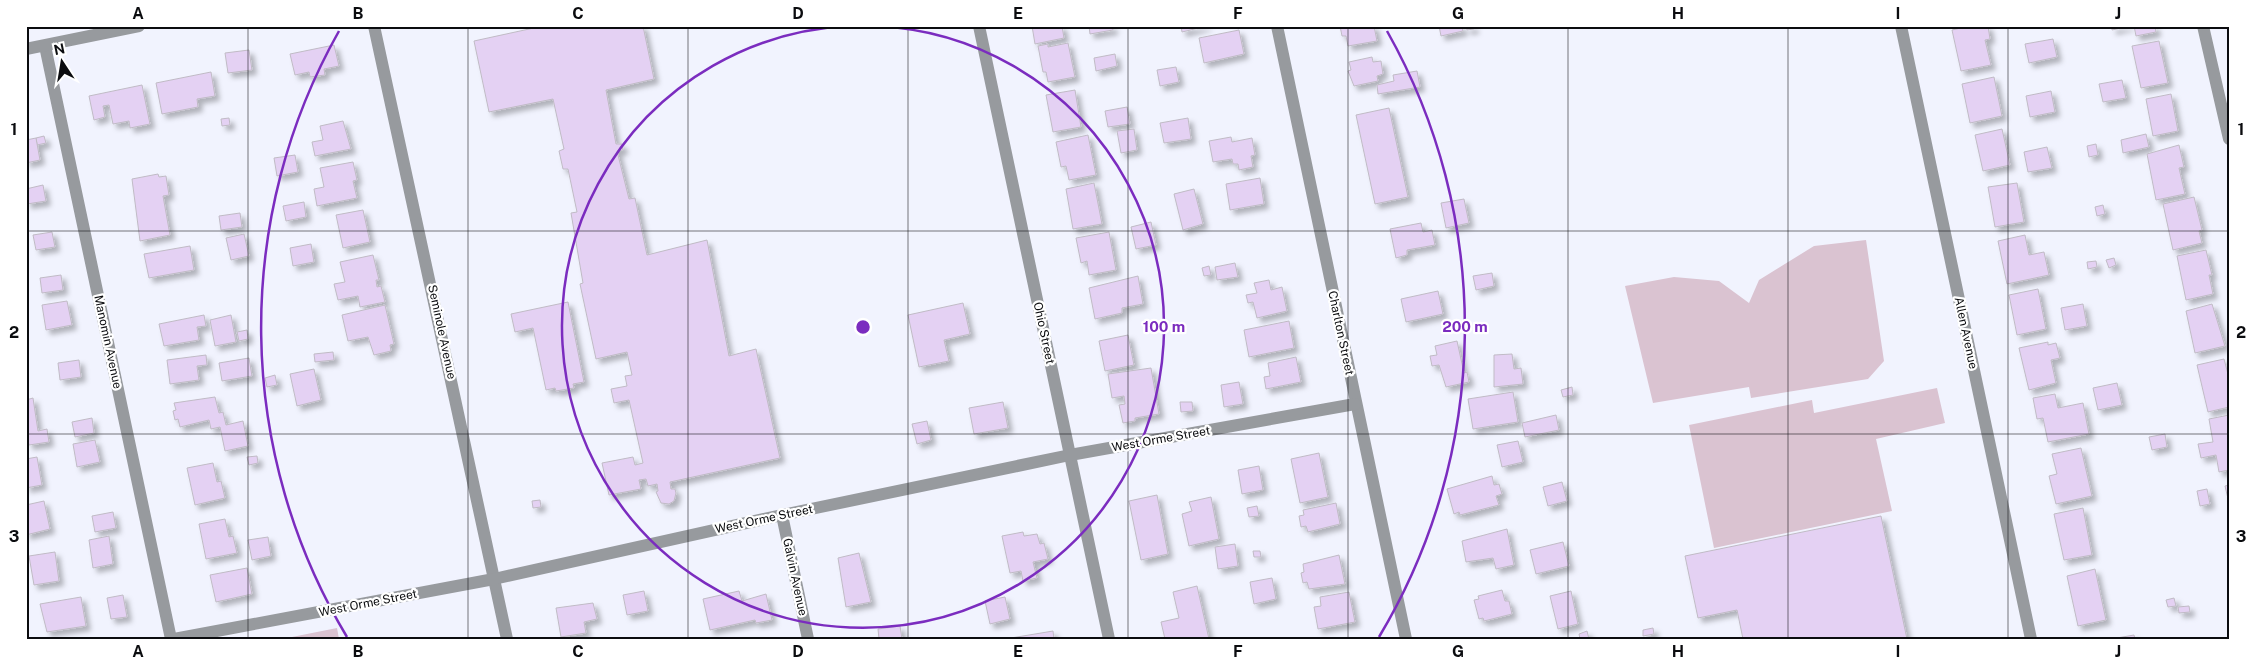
<svg xmlns="http://www.w3.org/2000/svg" width="2255" height="665" viewBox="0 0 2255 665" font-family="'Public Sans',sans-serif">
  <style>
    .green { fill: #dac3d1 }
    .building { fill: #e4d1f3; stroke: #c0bbc5; filter: url(#shadow) }
    .lines { fill: none; stroke-linecap: round; stroke-linejoin: round }
    .minor { stroke: #979a9e; stroke-width: 12 }
    .grid { fill: none; stroke: #0b0c0f; stroke-width: 1; stroke-opacity: 0.55 }
    .ring { fill: none; stroke: #7b2cbf; stroke-width: 2.5 }
    .labels { text-anchor: middle; dominant-baseline: central; stroke-width: 4.5; stroke-linejoin: round; paint-order: stroke }
    .street-label { font-size: 12px; fill: #0b0c0f; stroke: #fff }
    .centre { fill: #7b2cbf; stroke: #fff; stroke-width: 2.5 }
    .ring-label { font-size: 15px; text-anchor: middle; font-weight: bold; fill: #7b2cbf; stroke: #fff; stroke-width: 4.5; stroke-linejoin: round; paint-order: stroke }
    .neatline { fill: none; stroke: #0b0c0f; stroke-width: 2 }
    .grid-label { font-size: 16px; text-anchor: middle; font-weight: bold; fill: #0b0c0f }
  </style>
  <defs>
    <filter id="shadow"><feDropShadow dx="4.5" dy="4.5" stdDeviation="2.5" flood-color="#0004"/></filter>
  </defs>
  <rect width="100%" height="100%" fill="#f1f3fe"/>
  <g class="green">
    <path d="M1866,240L1884,361L1868,379L1751,398L1749,387L1653,403L1625,286L1674,277L1719,281L1749,303L1759,280L1814,246Z"/>
    <path d="M1937,388L1945,423L1876,439L1892,511L1714,548L1689,425L1812,400L1814,413Z"/>
    <path d="M337,628L339,639H282Z"/>
  </g>
  <g class="building">
    <path d="M543,26H643L654,79L606,90L616,144H622L623,150L617,151L629,199L635,198L647,255L707,240L729,356L756,349L780,458L670,482L671,489H675L676,493L674,501L669,504L661,503L656,492L658,491L657,484L648,486L646,479L639,480L641,489L609,495L602,463L633,457L635,465L643,463L629,400L614,403L611,389L627,386L625,376L632,375L627,352L596,359L580,284L583,283L571,213L577,212L568,169H563L559,151L564,149L553,99L489,112L474,41Z"/>
    <path d="M1032,26H1062L1064,38L1035,44Z"/>
    <path d="M1089,26H1113V30L1090,34Z"/>
    <path d="M1181,26H1207L1182,32Z"/>
    <path d="M1340,26H1374L1377,41L1348,46L1346,36H1342Z"/>
    <path d="M1439,26H1462L1463,31L1441,36Z"/>
    <path d="M1466,26H1474V29L1467,30Z"/>
    <path d="M1969,26H1988L1990,39L1985,40L1991,65L1961,71L1952,30Z"/>
    <path d="M2112,26H2130L2112,30Z"/>
    <path d="M2134,26H2155L2156,32L2136,36Z"/>
    <path d="M1239,30L1244,54L1204,63L1199,38Z"/>
    <path d="M2053,39L2057,57L2029,63L2025,44Z"/>
    <path d="M2159,41L2168,83L2141,88L2132,46Z"/>
    <path d="M1068,43L1075,77L1048,82L1046,72H1043L1038,46L1048,44V47Z"/>
    <path d="M334,45L339,66L324,69L325,75L310,77L309,72L295,75L290,54Z"/>
    <path d="M249,50L252,70L228,73L225,53Z"/>
    <path d="M1115,54L1117,66L1096,71L1094,58Z"/>
    <path d="M1372,57L1373,62L1381,61L1383,74L1377,76L1378,81L1354,86L1348,71L1351,70L1349,62Z"/>
    <path d="M1176,67L1179,82L1160,86L1157,70Z"/>
    <path d="M1417,71L1420,87L1378,94L1377,85L1394,81L1393,75Z"/>
    <path d="M211,72L215,96L197,99L198,107L162,114L156,83Z"/>
    <path d="M1994,77L2002,116L1970,123L1962,84Z"/>
    <path d="M2122,80L2126,98L2103,102L2099,84Z"/>
    <path d="M142,85L150,124L130,128L129,121L113,124L109,105L103,106L105,117L94,120L89,96Z"/>
    <path d="M1075,90L1081,127L1053,132L1046,95Z"/>
    <path d="M2051,91L2055,112L2030,117L2026,96Z"/>
    <path d="M2171,94L2178,131L2153,136L2146,99Z"/>
    <path d="M1127,107L1130,124L1108,127L1105,111Z"/>
    <path d="M1389,108L1408,197L1375,204L1356,115Z"/>
    <path d="M229,118L230,125L222,126L221,119Z"/>
    <path d="M1188,118L1191,139L1164,143L1160,123Z"/>
    <path d="M343,121L351,149L315,156L312,142L323,140L320,126Z"/>
    <path d="M1134,129L1137,150L1121,153L1117,131Z"/>
    <path d="M2002,129L2010,165L1983,171L1975,135Z"/>
    <path d="M2146,134L2149,147L2123,153L2121,140Z"/>
    <path d="M1088,135L1096,175L1069,180L1066,166L1061,167L1056,142Z"/>
    <path d="M44,136L46,143L37,145L36,138Z"/>
    <path d="M1231,137L1232,142L1252,138L1255,155L1251,156L1253,167L1239,170L1238,164H1233L1232,159L1213,162L1209,141Z"/>
    <path d="M36,138L40,160L26,163V140Z"/>
    <path d="M2096,144L2098,155L2089,157L2087,146Z"/>
    <path d="M2179,145L2184,167L2179,168L2185,194L2156,200L2147,154Z"/>
    <path d="M2047,147L2052,168L2028,172L2024,152Z"/>
    <path d="M295,155L298,172L277,176L274,158Z"/>
    <path d="M353,162L357,180L353,181L357,198L317,206L314,189L324,187L320,168Z"/>
    <path d="M158,174L159,177L166,176L169,195L163,196L170,235L140,241L132,179Z"/>
    <path d="M1260,178L1264,204L1230,210L1226,184Z"/>
    <path d="M1094,183L1102,224L1073,229L1066,189Z"/>
    <path d="M2017,183L2024,222L1995,227L1988,187Z"/>
    <path d="M43,185L46,201L27,204L26,189Z"/>
    <path d="M1194,189L1203,224L1183,230L1174,194Z"/>
    <path d="M2194,197L2202,230L2199,231L2202,243L2173,250L2163,204Z"/>
    <path d="M1464,199L1469,223L1446,228L1441,203Z"/>
    <path d="M304,202L306,217L286,221L283,206Z"/>
    <path d="M2103,205L2105,214L2097,216L2095,207Z"/>
    <path d="M363,210L370,242L343,248L336,215Z"/>
    <path d="M240,213L242,227L221,230L219,216Z"/>
    <path d="M1151,222L1156,245L1136,249L1131,227Z"/>
    <path d="M1421,223L1423,232L1432,230L1435,245L1407,250V255L1396,258L1390,229Z"/>
    <path d="M52,232L55,247L36,250L33,235Z"/>
    <path d="M1109,232L1116,270L1089,275L1087,261L1081,263L1076,238Z"/>
    <path d="M244,234L249,256L231,260L226,238Z"/>
    <path d="M2025,235L2029,255L2044,252L2049,275L2007,284L1998,241Z"/>
    <path d="M311,244L314,262L293,266L290,248Z"/>
    <path d="M190,246L194,270L149,278L144,254Z"/>
    <path d="M2206,250L2212,275H2209L2213,294L2186,300L2177,256Z"/>
    <path d="M373,255L379,280H376L377,287L381,286L385,302L360,307L358,296L338,300L334,284L345,282L340,262Z"/>
    <path d="M2114,258L2116,265L2109,268L2106,260Z"/>
    <path d="M2096,261L2097,267L2088,269L2087,262Z"/>
    <path d="M1235,263L1238,277L1217,280L1215,267Z"/>
    <path d="M1209,266L1211,275L1204,276L1202,268Z"/>
    <path d="M1492,273L1494,286L1476,290L1473,276Z"/>
    <path d="M61,275L63,290L42,293L40,278Z"/>
    <path d="M1138,276L1143,304L1122,308V313L1095,319L1089,288Z"/>
    <path d="M1269,280L1271,290L1282,287L1287,311L1257,318L1253,302L1248,303L1246,295L1257,293L1254,283Z"/>
    <path d="M2038,289L2046,329L2017,335L2009,295Z"/>
    <path d="M1438,291L1443,314L1406,322L1401,299Z"/>
    <path d="M67,301L72,325L46,330L42,305Z"/>
    <path d="M568,302L584,382L573,384L574,388L556,391L555,388L546,390L533,328L515,332L511,314Z"/>
    <path d="M963,303L970,334L944,340L949,361L919,367L908,315Z"/>
    <path d="M2083,304L2087,326L2065,330L2061,308Z"/>
    <path d="M2212,304L2225,346L2195,353L2186,311Z"/>
    <path d="M385,305L394,344L390,345L391,351L374,355L368,337L348,341L342,315Z"/>
    <path d="M204,315L206,326L197,327L199,340L164,346L159,324Z"/>
    <path d="M231,315L236,342L215,346L210,320Z"/>
    <path d="M1289,321L1294,348L1249,357L1244,330Z"/>
    <path d="M247,330L248,339L239,341L237,332Z"/>
    <path d="M1128,335L1134,365L1105,371L1099,341Z"/>
    <path d="M1457,341L1464,373L1467,372L1469,382L1446,387L1439,365L1432,366L1430,356L1437,355L1435,346Z"/>
    <path d="M2048,342V345L2056,343L2060,358L2051,360L2056,383L2029,390L2019,348Z"/>
    <path d="M333,352L334,360L315,362L314,354Z"/>
    <path d="M1512,354L1514,369L1521,368L1523,384L1494,387V355Z"/>
    <path d="M206,355L207,365L197,366L199,380L170,384L167,360Z"/>
    <path d="M1296,357L1301,382L1266,389L1264,377L1270,376L1268,363Z"/>
    <path d="M249,358L252,376L222,381L219,363Z"/>
    <path d="M2224,359L2229,378V407L2208,412L2197,365Z"/>
    <path d="M79,360L81,377L60,380L58,363Z"/>
    <path d="M1151,368L1159,414L1135,418V421L1123,423L1119,405L1125,404L1124,396L1112,398L1108,374Z"/>
    <path d="M314,369L321,400L297,406L290,374Z"/>
    <path d="M275,375L277,385L267,387L265,378Z"/>
    <path d="M1239,382L1243,404L1224,407L1221,385Z"/>
    <path d="M2117,383L2122,405L2098,410L2093,388Z"/>
    <path d="M1572,387L1573,395L1563,397L1561,390Z"/>
    <path d="M1513,392L1518,422L1473,429L1468,399Z"/>
    <path d="M2055,394L2058,408L2083,403L2089,434L2048,442L2043,418L2037,419L2033,398Z"/>
    <path d="M215,397L219,413L223,412L226,425L243,421L248,446L225,451L220,427L211,429L209,420L180,427L178,419L175,420L173,411L176,410L174,403Z"/>
    <path d="M33,398L38,431L47,429L49,442L29,445L26,433V400Z"/>
    <path d="M1003,402L1008,428L974,434L969,408Z"/>
    <path d="M1180,402H1192L1193,411L1181,412Z"/>
    <path d="M1556,415L1559,430L1525,437L1522,423Z"/>
    <path d="M2229,415V470L2219,472L2216,455L2201,458L2198,444L2213,442L2209,419Z"/>
    <path d="M92,418L94,433L75,437L72,422Z"/>
    <path d="M927,421L931,440L917,444L912,424Z"/>
    <path d="M2165,434L2167,447L2152,450L2149,437Z"/>
    <path d="M95,440L100,462L77,467L73,444Z"/>
    <path d="M1518,441L1523,462L1502,467L1497,445Z"/>
    <path d="M2081,448L2092,496L2056,504L2049,476L2057,474L2052,454Z"/>
    <path d="M1319,453L1328,497L1300,503L1291,459Z"/>
    <path d="M257,456L258,463L249,465L247,457Z"/>
    <path d="M37,457L42,485L26,488V459Z"/>
    <path d="M213,463L217,482L221,481L225,498L195,505L187,468Z"/>
    <path d="M1259,466L1263,490L1242,494L1238,470Z"/>
    <path d="M1492,476L1494,485L1499,484L1502,494L1496,496L1499,505L1460,515L1459,512L1454,514L1447,489Z"/>
    <path d="M1562,482L1567,501L1548,506L1543,487Z"/>
    <path d="M2229,485V503L2225,486Z"/>
    <path d="M2207,489L2210,504L2200,506L2197,491Z"/>
    <path d="M1157,495L1168,554L1141,560L1129,501Z"/>
    <path d="M1211,497L1219,539L1189,546L1182,514L1192,511L1189,502Z"/>
    <path d="M540,500L541,507L533,508L532,501Z"/>
    <path d="M44,501L50,529L26,535V505Z"/>
    <path d="M1336,503L1340,524L1308,532L1306,526L1301,527L1299,516L1304,515L1303,510Z"/>
    <path d="M1257,506L1259,516L1249,517L1247,508Z"/>
    <path d="M2083,508L2092,555L2064,560L2054,514Z"/>
    <path d="M113,512L116,528L95,532L92,516Z"/>
    <path d="M1881,516L1907,639H1743L1737,610L1698,618L1685,556Z"/>
    <path d="M225,519L229,537L233,536L237,553L206,559L199,524Z"/>
    <path d="M1507,529L1514,565L1496,569L1493,558L1466,562L1462,541Z"/>
    <path d="M1023,532L1024,536L1037,534L1040,544L1044,543L1048,559L1033,562L1037,578L1023,581L1021,571L1010,573L1002,536Z"/>
    <path d="M109,536L113,564L93,568L89,540Z"/>
    <path d="M268,537L271,556L252,560L248,540Z"/>
    <path d="M1563,542L1569,566L1536,574L1530,550Z"/>
    <path d="M1235,544L1238,566L1218,569L1215,547Z"/>
    <path d="M1253,551H1260L1261,557H1254Z"/>
    <path d="M55,552L59,581L34,585L29,556Z"/>
    <path d="M859,553L871,602L846,607L838,558Z"/>
    <path d="M1339,555L1345,584L1309,589L1307,582L1303,583L1301,573L1304,572L1303,564Z"/>
    <path d="M247,568L252,594L216,602L210,575Z"/>
    <path d="M2095,569L2106,620L2078,626L2067,576Z"/>
    <path d="M1272,578L1276,599L1254,604L1250,582Z"/>
    <path d="M1197,586L1209,639H1165L1161,622L1179,618L1173,592Z"/>
    <path d="M1502,590L1505,601H1509L1512,614L1484,621L1483,618L1479,619L1474,600L1479,599L1478,596Z"/>
    <path d="M644,591L648,611L627,615L623,595Z"/>
    <path d="M739,591L742,601L766,594L772,620L756,623L755,620L710,630L703,599Z"/>
    <path d="M1571,591L1578,624L1558,629L1550,596Z"/>
    <path d="M1349,592L1355,622L1318,629L1314,607L1321,606L1320,597Z"/>
    <path d="M123,595L127,617L111,619L107,598Z"/>
    <path d="M81,597L86,626L47,632L40,604Z"/>
    <path d="M1005,597L1010,619L990,624L985,601Z"/>
    <path d="M2174,598L2176,606L2168,607L2166,600Z"/>
    <path d="M593,603L597,619L584,622L586,633L561,637L556,608Z"/>
    <path d="M2189,606L2190,612L2179,613L2178,607Z"/>
    <path d="M900,626L902,639H879L878,629Z"/>
    <path d="M1653,628L1654,634L1643,636V630Z"/>
    <path d="M1053,631L1054,639H1011V638Z"/>
    <path d="M1587,631L1589,639H1580L1579,634Z"/>
    <path d="M2134,635L2135,639H2111Z"/>
  </g>
  <g class="lines">
    <g class="minor">
      <path d="M374,26L507,639"/>
      <path d="M979,26L1109,639"/>
      <path d="M1277,26L1406,639"/>
      <path d="M1901,26L2031,639"/>
      <path d="M2203,26L2229,139"/>
      <path d="M45,46L171,639"/>
      <path d="M26,49L139,26"/>
      <path d="M782,515L808,639"/>
      <path d="M174,639L494,579L782,515L1070,455L1355,404"/>
    </g>
  </g>
  <path class="grid" d="M248,26V639M468,26V639M688,26V639M908,26V639M1128,26V639M1348,26V639M1568,26V639M1788,26V639M2008,26V639M26,231H2229M26,434H2229"/>
  <g class="ring">
    <path d="M876 26A301 301 0 1 1 850 26"/>
    <path d="M347 637A602 602 0 0 1 339 31M1387 31A602 602 0 0 1 1379 637"/>
  </g>
  <g class="labels">
    <g class="street-label">
      <text transform="translate(442 332) rotate(78)">Seminole Avenue</text>
      <text transform="translate(1044 333) rotate(78)">Ohio Street</text>
      <text transform="translate(1341 333) rotate(78)">Charlton Street</text>
      <text transform="translate(1966 333) rotate(78)">Allen Avenue</text>
      <text transform="translate(108 342) rotate(78)">Manomin Avenue</text>
      <text transform="translate(1161 439) rotate(-10)">West Orme Street</text>
      <text transform="translate(764 519) rotate(-12)">West Orme Street</text>
      <text transform="translate(795 577) rotate(78)">Galvin Avenue</text>
      <text transform="translate(368 603) rotate(-11)">West Orme Street</text>
    </g>
  </g>
  <circle cx="863" cy="327" r="8" class="centre"/>
  <g class="ring-label">
    <text x="1164" y="332">100 m</text>
    <text x="1465" y="332">200 m</text>
  </g>
  <rect width="2255" height="665" fill="none" stroke="#ffffff" stroke-width="55"/>
  <g transform="translate(62 62) rotate(348)" stroke="#ffffff" stroke-width="4" paint-order="stroke">
  <path d="M0-4L9 19L0 12L-9 19Z" fill="#0b0c0f"/>
  <text y="-8" font-size="14" font-weight="bold" text-anchor="middle" fill="#0b0c0f">N</text>
  </g>
  <rect x="28" y="28" width="2200" height="610" class="neatline"/>
  <g class="grid-label">
    <text x="138" y="19">A</text>
    <text x="358" y="19">B</text>
    <text x="578" y="19">C</text>
    <text x="798" y="19">D</text>
    <text x="1018" y="19">E</text>
    <text x="1238" y="19">F</text>
    <text x="1458" y="19">G</text>
    <text x="1678" y="19">H</text>
    <text x="1898" y="19">I</text>
    <text x="2118" y="19">J</text>
    <text x="14" y="135">1</text>
    <text x="2241" y="135">1</text>
    <text x="14" y="338">2</text>
    <text x="2241" y="338">2</text>
    <text x="14" y="542">3</text>
    <text x="2241" y="542">3</text>
    <text x="138" y="657">A</text>
    <text x="358" y="657">B</text>
    <text x="578" y="657">C</text>
    <text x="798" y="657">D</text>
    <text x="1018" y="657">E</text>
    <text x="1238" y="657">F</text>
    <text x="1458" y="657">G</text>
    <text x="1678" y="657">H</text>
    <text x="1898" y="657">I</text>
    <text x="2118" y="657">J</text>
  </g>
</svg>
